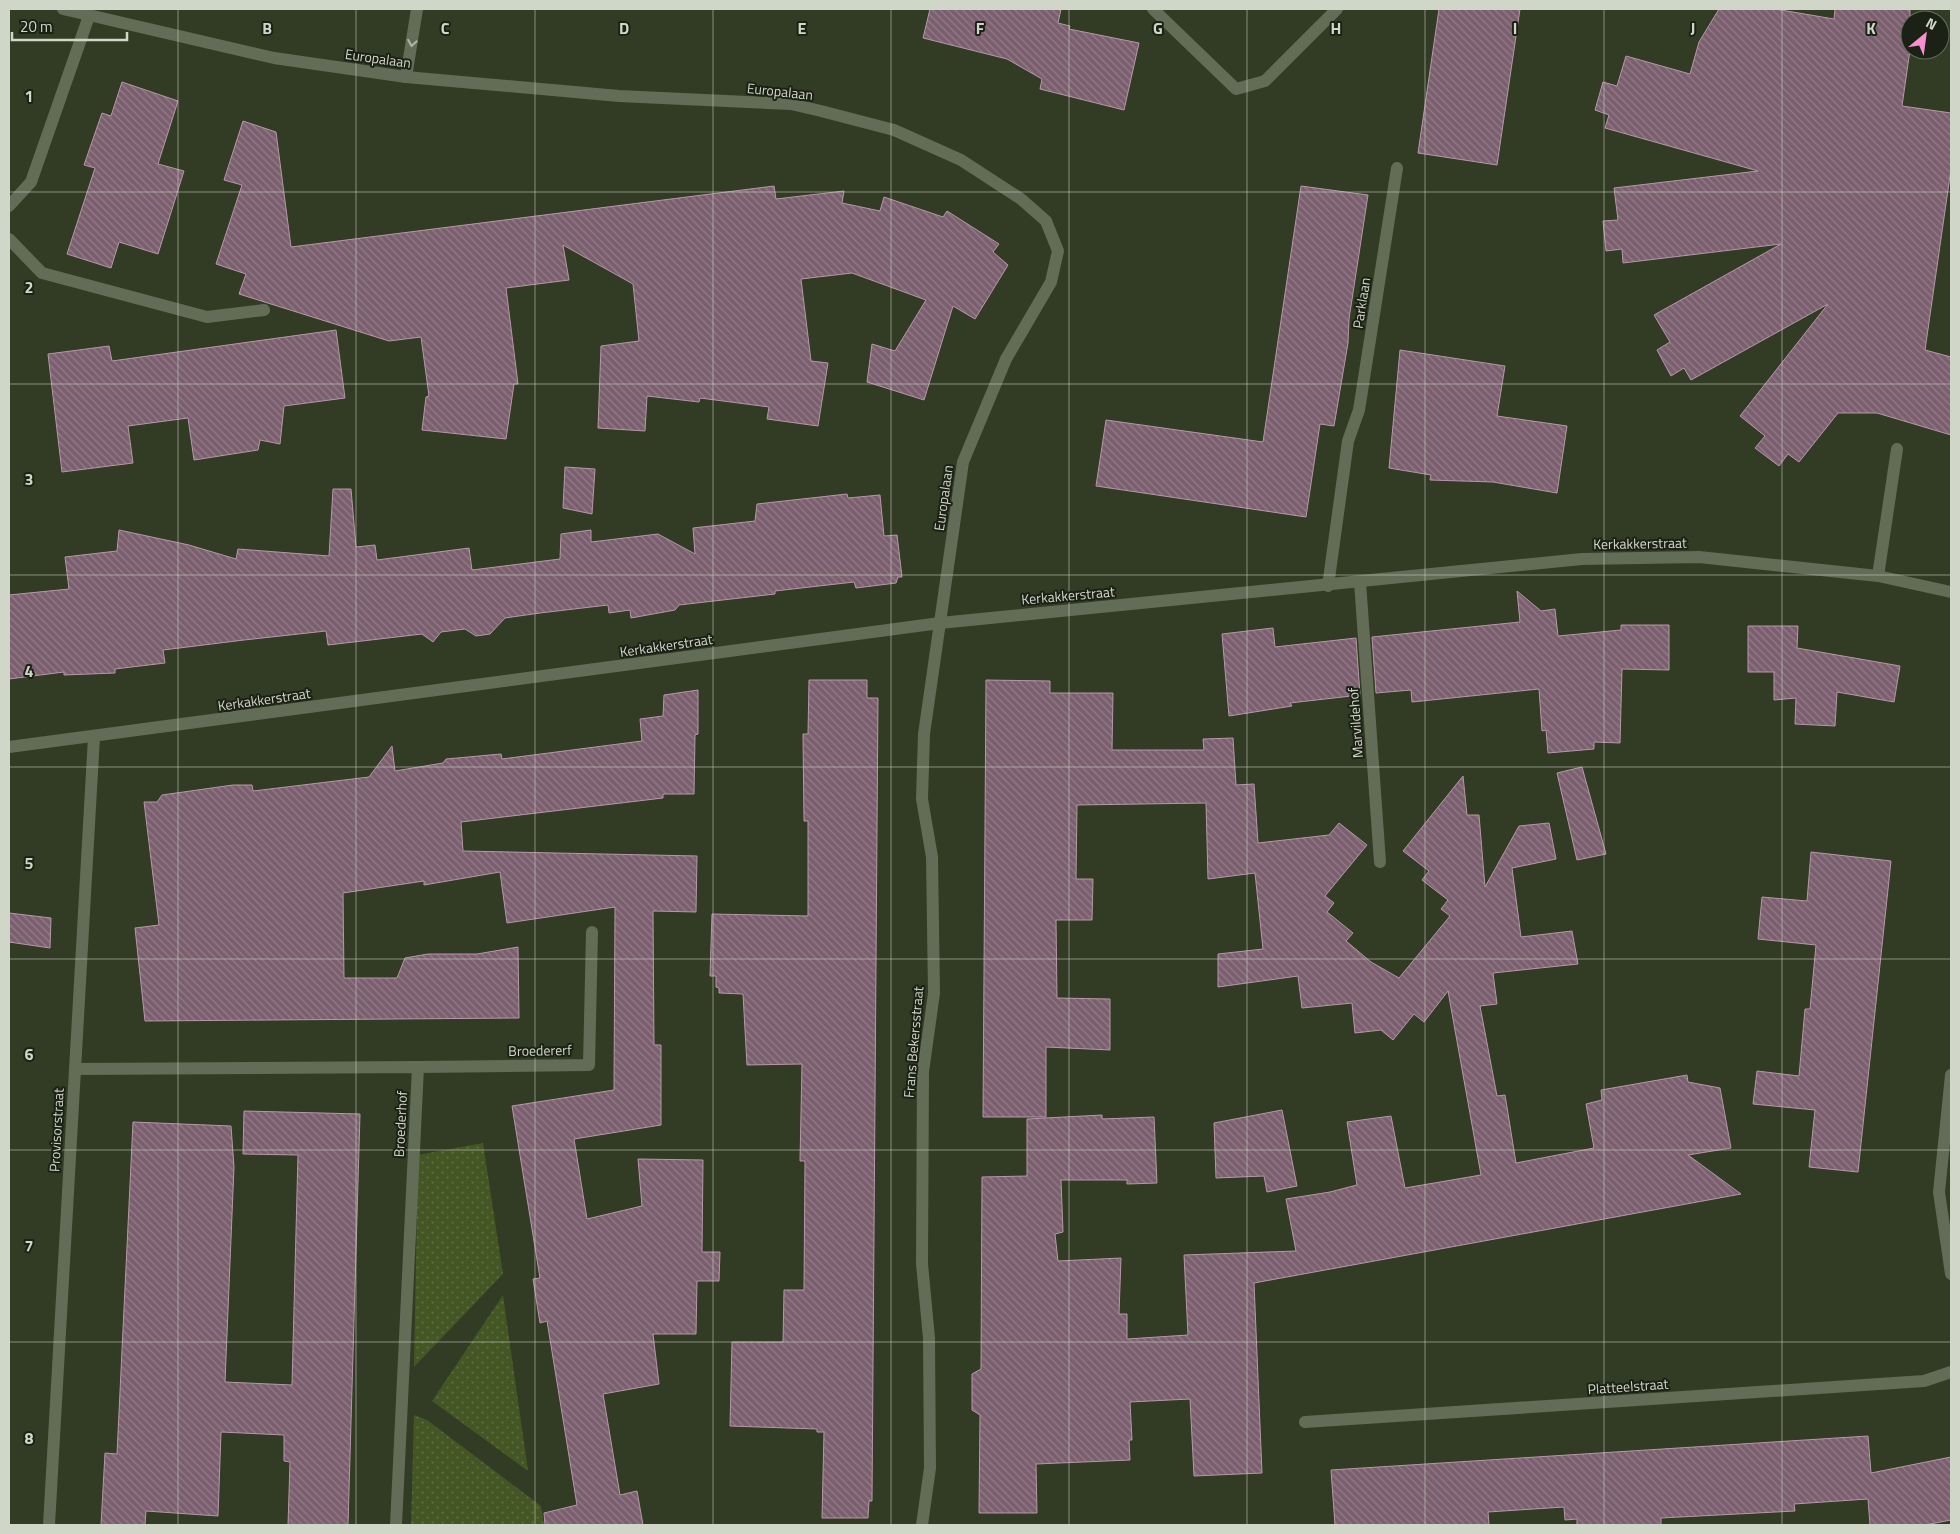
<svg xmlns="http://www.w3.org/2000/svg" width="1960" height="1534" viewBox="0 0 1960 1534" font-family="'Titillium Web',sans-serif">
  <style>
    .grass { fill: url(#grass-dots) }
    .building { fill: url(#building-back-hatch); stroke: #b698a9 }
    .lines { fill: none; stroke-linecap: round; stroke-linejoin: round }
    .minor { stroke: #636c56; stroke-width: 12 }
    .oneway { stroke: #b0b7a6 }
    .grid { fill: none; stroke: #d1d7c8; stroke-width: 1; stroke-opacity: 0.55 }
    .labels { text-anchor: middle; dominant-baseline: central; stroke-width: 4; stroke-linejoin: round; paint-order: stroke }
    .street-label { font-size: 14px; fill: #d1d7c8; stroke: #1c2116 }
    .grid-label { font-size: 16px; text-anchor: middle; font-weight: bold; fill: #d1d7c8; stroke: #1c2116; stroke-width: 4; stroke-linejoin: round; paint-order: stroke }
  </style>
  <defs>
    <pattern id="grass-dots" width="8" height="8" patternUnits="userSpaceOnUse" patternTransform="scale(1.25)"><rect width="8" height="8" fill="#445624"/><path d="M2 2h.1M6 6h.1" fill="none" stroke="#5e6e42" stroke-width="1.8" stroke-linecap="round"/></pattern>
    <pattern id="building-back-hatch" width="6" height="6" patternUnits="userSpaceOnUse" patternTransform="scale(1.25)"><rect width="6" height="6" fill="#7b5f6f"/><path d="M-1 5l2 2M0 0l6 6M5-1l2 2" fill="none" stroke="#937d88"/></pattern>
  </defs>
  <rect width="100%" height="100%" fill="#323b23"/>
  <g class="grass">
    <path d="M483,1143L503,1274L414,1367L418,1155Z"/>
    <path d="M503,1295L528,1471L432,1401Z"/>
    <path d="M414,1415L427,1420L541,1506L544,1525H411Z"/>
  </g>
  <g class="building">
    <path d="M930,9H1061L1058,23L1070,26L1069,29L1139,43L1124,110L1040,89L1042,79L1007,59L923,38Z"/>
    <path d="M1439,9H1520L1497,165L1418,153Z"/>
    <path d="M1719,9H1775L1834,19L1835,9H1910V50L1902,106L1951,113V169L1925,350L1951,357V435L1877,413H1838L1799,462L1788,454L1779,466L1755,448L1765,436L1740,416L1828,304L1691,380L1684,368L1671,376L1657,350L1670,342L1654,315L1781,244L1623,263L1622,249L1606,251L1603,221L1618,220L1614,188L1758,171L1605,128L1609,115L1595,110L1603,82L1617,86L1626,56L1690,74L1699,42Z"/>
    <path d="M122,82L178,101L158,164L184,171L158,254L119,242L111,268L67,254L95,168L84,165L102,113L111,116Z"/>
    <path d="M243,121L276,132L291,247L774,186L776,199L844,191L842,203L880,211L884,197L943,217L947,211L999,244L993,252L1008,265L975,319L953,306L924,400L867,382L872,344L895,351L926,300L852,273L801,279L811,361L828,363L818,426L767,419L769,407L700,398L699,402L647,396L645,431L598,428L601,346L639,341L633,284L563,245L569,280L506,288L518,384H514L506,439L422,430L426,397L429,396L421,337L389,341L239,294L246,274L216,264L242,185L224,180Z"/>
    <path d="M1301,186L1368,195L1349,319L1348,343L1334,426L1320,424L1306,517L1096,486L1106,420L1263,442Z"/>
    <path d="M336,330L345,398L284,406L280,444L260,440L258,450L194,460L188,418L128,426L133,463L62,472L48,354L109,346L112,361Z"/>
    <path d="M1400,350L1505,366L1497,416L1567,426L1557,493L1493,482L1430,480L1431,475L1389,468Z"/>
    <path d="M565,467L595,469L592,514L563,508Z"/>
    <path d="M333,489H351L356,547L375,545L377,560L469,548L472,570L560,559L561,534L591,530V542L658,534L695,554L693,528L755,521L757,504L847,494L848,498L880,495L884,536L897,535L902,577H898L896,583L856,588L854,582L775,591V594L679,605L675,610L631,618L630,610L609,613L608,605L540,613L505,618L490,634L476,636L465,629L441,632L433,642L422,634L328,645L326,631L244,640L163,650L165,663L115,669V673L64,675V672L9,679V595L69,589L65,557L117,551L119,530L189,545L236,559L238,549L329,556Z"/>
    <path d="M1517,591L1541,611L1555,609L1558,636L1621,630V625H1669V670L1622,669L1620,743L1594,742V749L1548,753L1546,730L1542,731L1539,689L1412,702L1411,690L1376,693L1372,637L1520,622Z"/>
    <path d="M1748,626H1798L1797,648L1900,666L1894,702L1837,692L1835,726L1795,724L1796,698L1774,700V672H1748Z"/>
    <path d="M1273,628L1275,647L1356,638L1360,695L1290,703L1292,706L1229,716L1222,634Z"/>
    <path d="M809,680H867V698H878L872,1501H869L868,1518H822L824,1432H817V1429L730,1426L732,1342H783L784,1290H804L805,1161H800L802,1064L747,1065L743,994L719,993V988L716,987V976H710L712,914L808,916V821H804L803,734H808Z"/>
    <path d="M986,680L1050,681V693H1113L1112,750H1204L1203,739L1233,738L1236,785L1254,784L1258,843L1329,835L1339,823L1367,845L1325,896L1334,903L1327,912L1353,933L1346,941L1371,962L1399,978L1450,916L1441,909L1448,900L1422,880L1429,871L1403,851L1463,776L1467,815H1479L1485,887L1519,826L1549,823L1556,859L1512,868L1521,937L1572,931L1578,964L1493,973L1497,1004L1480,1006L1497,1096L1505,1095L1516,1163L1594,1148L1586,1104L1602,1100L1601,1090L1687,1075L1688,1082L1720,1088L1731,1148L1688,1155L1741,1194L1254,1283L1262,1473L1194,1476L1190,1399L1130,1402L1132,1440H1129L1130,1460L1036,1464L1037,1513H979L980,1415L972,1410V1374L981,1369L982,1177L1027,1176V1119L1102,1115V1119L1154,1117L1157,1183L1127,1184V1180H1061L1063,1232L1055,1234L1058,1261L1121,1258L1119,1314H1127V1339L1188,1335L1184,1255L1296,1251L1286,1199L1330,1192L1357,1185L1347,1122L1391,1116L1405,1188L1481,1175L1448,991L1424,1022L1414,1014L1393,1040L1381,1030L1355,1033L1352,1003L1302,1008L1298,976L1218,987V954L1263,949L1255,873L1208,879L1206,803L1077,805L1076,879H1093L1092,920H1056L1057,998L1110,999V1050L1046,1047V1117H983Z"/>
    <path d="M698,690V734L695,735L694,794H663V798L461,822L463,851L697,856L696,912L653,911L654,1045H661V1125L574,1139L587,1219L642,1206L638,1159L703,1160L702,1252H720L719,1281H697L696,1334H653L659,1384L603,1394L620,1495L637,1491L643,1525H545L544,1513L577,1505L547,1321L540,1323L533,1279L540,1278L512,1106L614,1090L615,907L507,923L500,872L424,885V881L343,893L344,978H397L405,958L428,954H477L518,947L519,1018L145,1021L135,928L159,925L144,802H157L162,795L233,785H252L253,791L369,777L392,746L395,771L443,763L446,759L501,754L502,759L642,741L640,719L663,716L664,695Z"/>
    <path d="M1582,767L1606,854L1577,860L1557,773Z"/>
    <path d="M1811,852L1891,861L1858,1172L1809,1167L1815,1110L1753,1104L1757,1071L1799,1076L1805,1009H1810L1816,945L1758,939L1762,897L1807,901Z"/>
    <path d="M9,913L51,918L50,948L9,942Z"/>
    <path d="M1282,1110L1297,1186L1267,1192L1264,1176L1216,1178L1214,1123Z"/>
    <path d="M244,1111L360,1114L348,1525H288L290,1462L284,1461V1435L221,1432L218,1516L146,1511L145,1525H101L105,1453L117,1454L133,1122L231,1126L234,1167L225,1382L292,1385L298,1155L243,1154Z"/>
    <path d="M1868,1436L1871,1473L1951,1457V1520L1925,1525H1870L1868,1499L1794,1504L1795,1511L1661,1518V1525H1577V1519L1565,1520L1564,1507L1488,1512L1489,1525H1335L1331,1470Z"/>
  </g>
  <g class="lines">
    <g class="minor">
      <path d="M63,9L274,58L406,77L619,96L791,104L821,111L894,130L961,160L1021,199L1046,221L1058,251L1051,282L1006,359L963,462L924,734L922,799L932,857L934,993L923,1072L922,1264L929,1338L930,1468L922,1525"/>
      <path d="M1153,9L1236,89L1265,81L1337,9"/>
      <path d="M406,77L417,9"/>
      <path d="M9,206L31,182L89,16"/>
      <path d="M9,239L42,273L207,317L264,310"/>
      <path d="M1878,576L1897,449"/>
      <path d="M1360,582L1380,862"/>
      <path d="M1328,586L1348,441L1359,410L1397,168"/>
      <path d="M9,747L940,623L1582,559L1699,557L1878,576L1951,592"/>
      <path d="M418,1067L589,1065L592,932"/>
      <path d="M75,1069L418,1067L396,1525"/>
      <path d="M1951,1075L1939,1192L1951,1274"/>
      <path d="M1305,1422L1924,1381L1951,1372"/>
      <path d="M49,1525L94,737"/>
    </g>
  </g>
  <defs><path id="oneway-chevron" d="M-2-3.5L2.5 0L-2 3.5" fill="none" stroke-width="1.6" stroke-linecap="round" stroke-linejoin="round" transform="scale(1.25)"/></defs>
  <use class="oneway" href="#oneway-chevron" transform="translate(412 43) rotate(100)"/>
  <path class="grid" d="M178,9V1525M356,9V1525M535,9V1525M713,9V1525M891,9V1525M1069,9V1525M1247,9V1525M1425,9V1525M1604,9V1525M1782,9V1525M9,192H1951M9,384H1951M9,575H1951M9,767H1951M9,959H1951M9,1150H1951M9,1342H1951"/>
  <g class="labels">
    <g class="street-label">
      <text transform="translate(378 58) rotate(8)">Europalaan</text>
      <text transform="translate(780 91) rotate(6)">Europalaan</text>
      <text transform="translate(1361 303) rotate(-81)">Parklaan</text>
      <text transform="translate(943 498) rotate(-82)">Europalaan</text>
      <text transform="translate(1640 543) rotate(-1)">Kerkakkerstraat</text>
      <text transform="translate(1068 595) rotate(-5)">Kerkakkerstraat</text>
      <text transform="translate(666 645) rotate(-8)">Kerkakkerstraat</text>
      <text transform="translate(264 699) rotate(-8)">Kerkakkerstraat</text>
      <text transform="translate(1355 723) rotate(-94)">Marvildehof</text>
      <text transform="translate(913 1042) rotate(-85)">Frans Bekersstraat</text>
      <text transform="translate(540 1050) rotate(-1)">Broedererf</text>
      <text transform="translate(400 1124) rotate(-87)">Broederhof</text>
      <text transform="translate(56 1130) rotate(-87)">Provisorstraat</text>
      <text transform="translate(1628 1386) rotate(-4)">Platteelstraat</text>
    </g>
  </g>
  <g class="grid-label">
    <text x="267" y="34">B</text>
    <text x="445" y="34">C</text>
    <text x="624" y="34">D</text>
    <text x="802" y="34">E</text>
    <text x="980" y="34">F</text>
    <text x="1158" y="34">G</text>
    <text x="1336" y="34">H</text>
    <text x="1515" y="34">I</text>
    <text x="1693" y="34">J</text>
    <text x="1871" y="34">K</text>
    <text x="29" y="102">1</text>
    <text x="29" y="293">2</text>
    <text x="29" y="485">3</text>
    <text x="29" y="677">4</text>
    <text x="29" y="869">5</text>
    <text x="29" y="1060">6</text>
    <text x="29" y="1252">7</text>
    <text x="29" y="1444">8</text>
  </g>
  <rect width="1960" height="1534" fill="none" stroke="#d1d7c8" stroke-width="20"/>
  <g transform="translate(1925 35) rotate(29)"><circle r="24" fill="#1c2116" stroke="#646a5d"/>
  <path d="M0-4L9 19L0 12L-9 19Z" fill="#f790ce"/>
  <text y="-8" font-size="14" font-weight="bold" text-anchor="middle" fill="#d1d7c8">N</text>
  </g>
  <path d="M12 32v8h115v-8" fill="none" stroke="#d1d7c8" stroke-width="2.5"/>
  <text x="20" y="32" font-size="15" fill="#d1d7c8" stroke="#1c2116" stroke-width="4" paint-order="stroke">20 m</text>
</svg>
